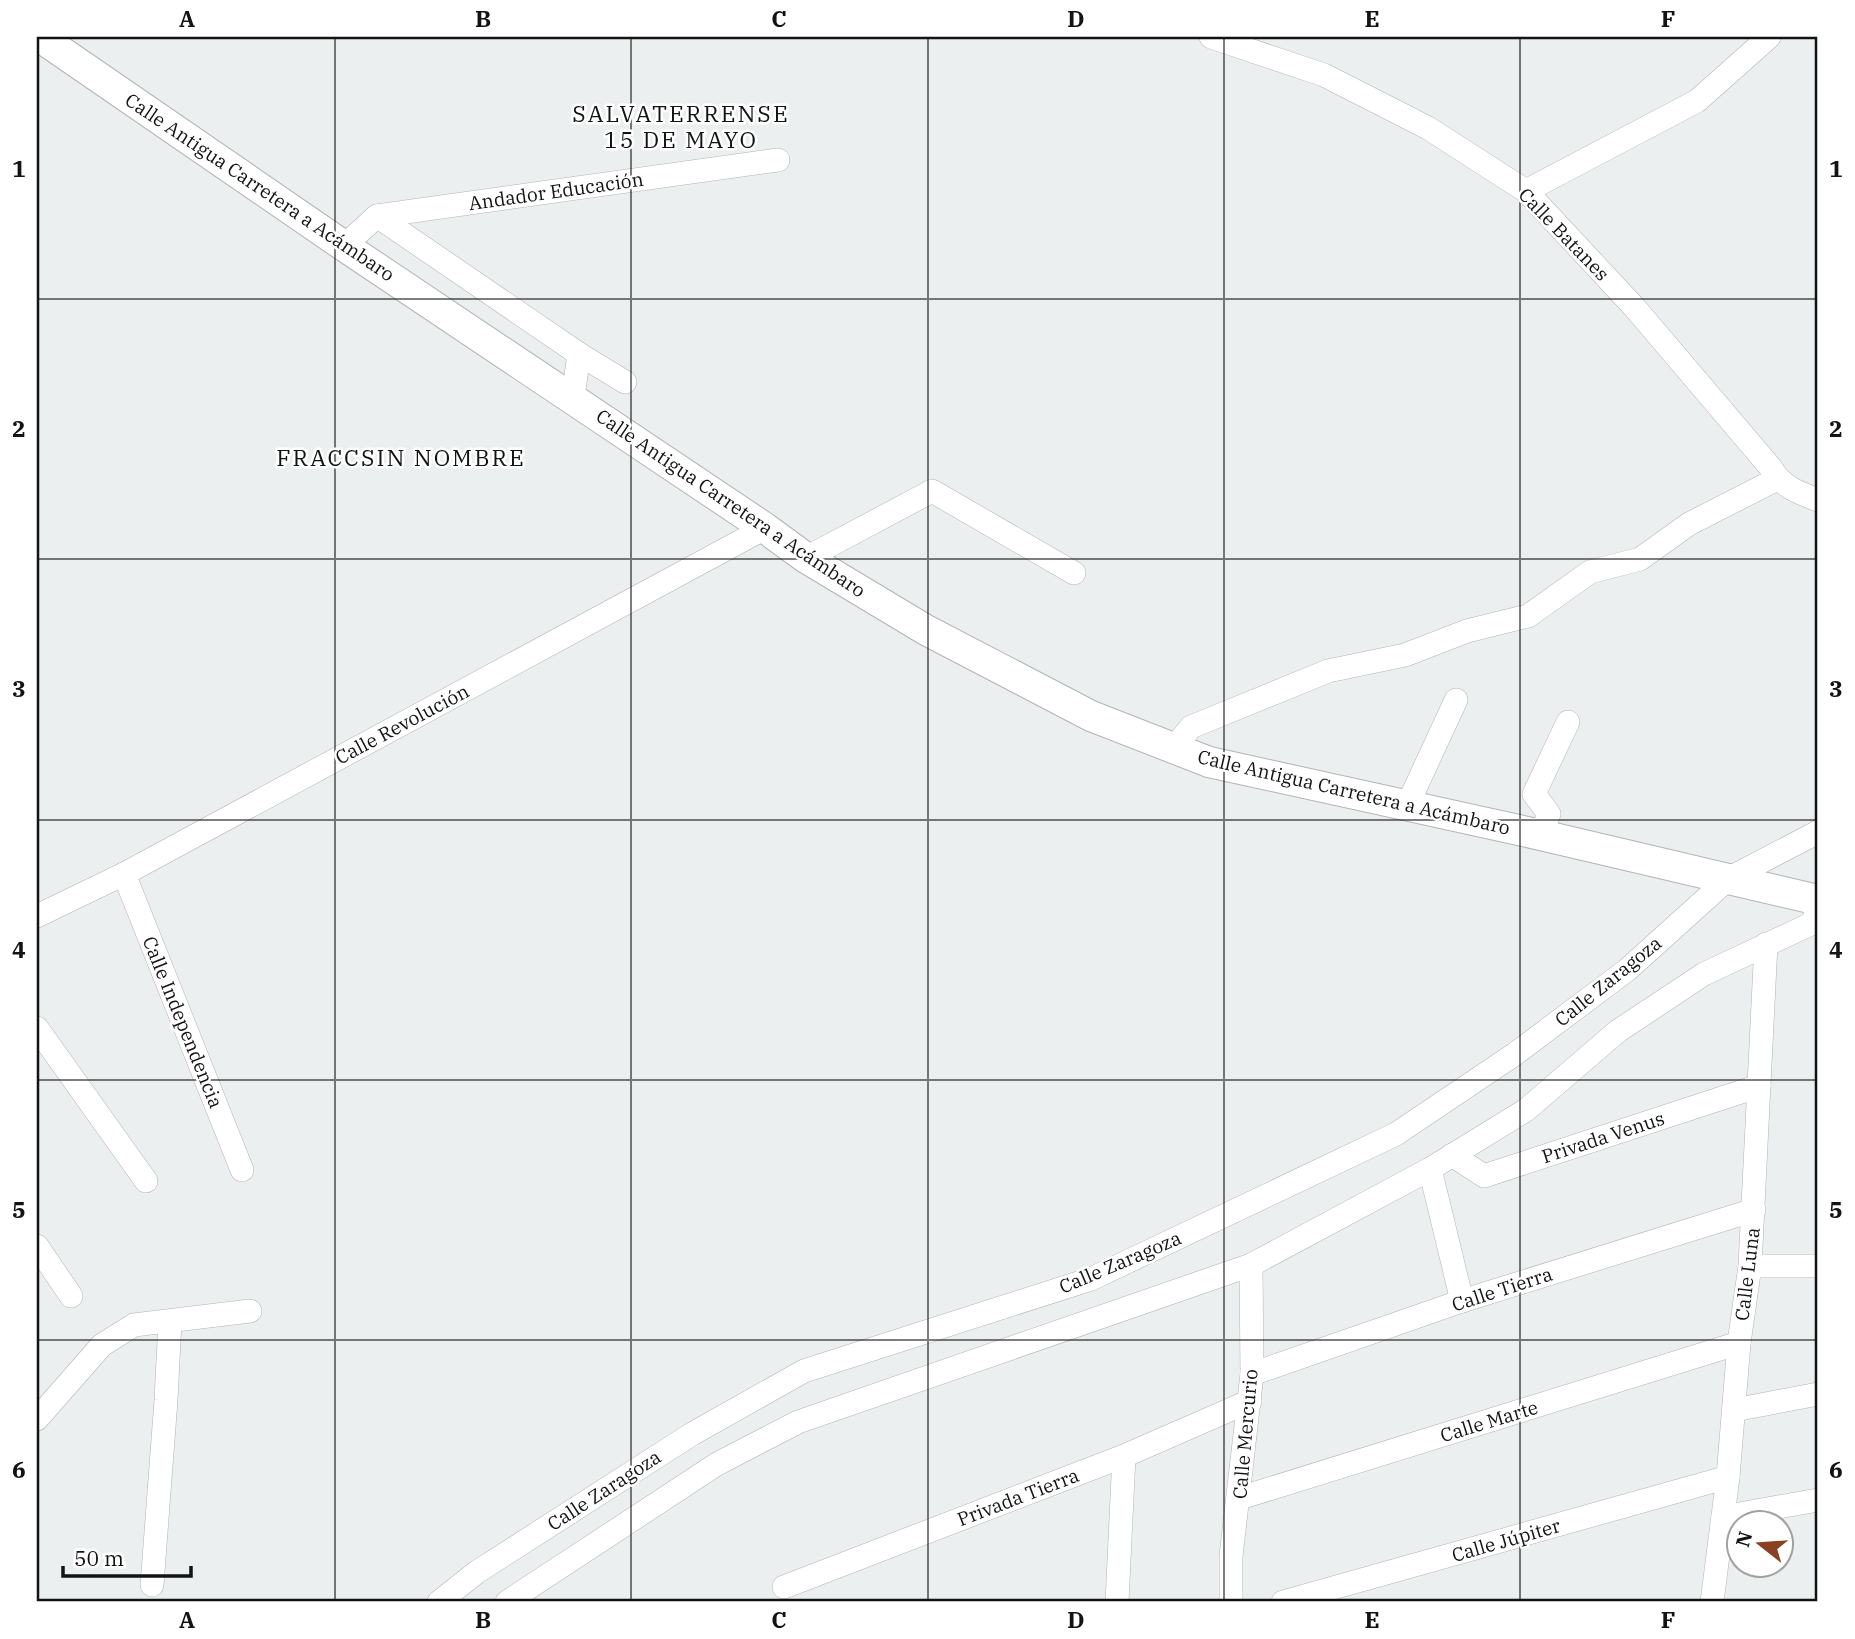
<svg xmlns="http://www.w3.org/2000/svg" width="1855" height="1639" viewBox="0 0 1855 1639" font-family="'IBM Plex Serif',serif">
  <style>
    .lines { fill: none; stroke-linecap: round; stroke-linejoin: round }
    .minor-casing { stroke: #b1b4b5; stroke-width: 24 }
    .major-casing { stroke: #b1b4b5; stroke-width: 32 }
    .minor { stroke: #fff; stroke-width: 23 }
    .major { stroke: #fff; stroke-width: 30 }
    .grid { fill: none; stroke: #121313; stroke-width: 2; stroke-opacity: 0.55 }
    .labels { text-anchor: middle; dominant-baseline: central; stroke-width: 5; stroke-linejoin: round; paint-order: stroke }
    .street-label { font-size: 19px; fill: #121313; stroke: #fff }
    .quarter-label { font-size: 23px; letter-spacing: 2px; fill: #121313; stroke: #fff }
    .neatline { fill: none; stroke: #121313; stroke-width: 2.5 }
    .grid-label { font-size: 23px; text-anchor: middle; font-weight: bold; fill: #121313 }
  </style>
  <rect width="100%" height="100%" fill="#ebeff0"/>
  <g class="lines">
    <defs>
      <g id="minor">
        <path d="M1211,37L1324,75L1428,128L1526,191L1635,308L1771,468C1782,487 1799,493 1818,500"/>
        <path d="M1526,191L1697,101L1769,37"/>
        <path d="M377,216L579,354L625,382"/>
        <path d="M344,246L377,216L778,160"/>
        <path d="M573,397L579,354"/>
        <path d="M806,558L932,491L1074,573"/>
        <path d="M1173,749L1191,727L1328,671L1405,655L1467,631L1528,616L1590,572L1640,559L1689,524L1777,479"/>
        <path d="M1407,806L1456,700"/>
        <path d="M1541,835L1549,814L1534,794L1568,722"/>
        <path d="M124,874L242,1170"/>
        <path d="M37,916L124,874L765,528"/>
        <path d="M37,1028L146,1181"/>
        <path d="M1452,1155L1484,1176L1759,1086"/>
        <path d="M1430,1169L1462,1301"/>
        <path d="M37,1246L71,1296"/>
        <path d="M1750,1266H1818"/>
        <path d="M1252,1374L1462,1301L1754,1210"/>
        <path d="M1734,1410L1818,1394"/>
        <path d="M37,1419L102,1345L134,1325L250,1311"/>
        <path d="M1240,1498L1739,1343"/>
        <path d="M1723,1517L1818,1500"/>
        <path d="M152,1585L166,1400L170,1321"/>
        <path d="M784,1587L1124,1456L1250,1401"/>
        <path d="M439,1602L477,1572L692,1434L804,1371L1091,1279L1396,1134L1515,1054L1627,970L1728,879L1818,832"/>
        <path d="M507,1602L717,1464L798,1422L1251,1265L1430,1169L1526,1110L1618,1031L1704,974L1813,923L1818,903"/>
        <path d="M1117,1602L1124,1456"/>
        <path d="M1231,1602V1556L1252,1374L1251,1265"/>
        <path d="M1283,1602L1728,1477"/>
        <path d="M1712,1602L1728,1477L1739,1343L1750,1266L1766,944"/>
      </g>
      <path id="major" d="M40,37L344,246L765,528L806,558L926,630L1091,716L1209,762L1541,835L1818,900"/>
    </defs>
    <use href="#minor" class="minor-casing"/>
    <use href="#major" class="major-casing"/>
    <use href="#minor" class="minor"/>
    <use href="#major" class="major"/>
  </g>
  <path class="grid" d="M335,37V1602M631,37V1602M928,37V1602M1224,37V1602M1520,37V1602M37,299H1818M37,559H1818M37,820H1818M37,1080H1818M37,1340H1818"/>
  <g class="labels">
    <g class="street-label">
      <text transform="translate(260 187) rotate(34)">Calle Antigua Carretera a Acámbaro</text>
      <text transform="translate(556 191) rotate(-8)">Andador Educación</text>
      <text transform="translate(1564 234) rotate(46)">Calle Batanes</text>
      <text transform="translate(731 503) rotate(34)">Calle Antigua Carretera a Acámbaro</text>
      <text transform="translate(402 724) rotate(-28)">Calle Revolución</text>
      <text transform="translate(1354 792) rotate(13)">Calle Antigua Carretera a Acámbaro</text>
      <text transform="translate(1608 981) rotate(-39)">Calle Zaragoza</text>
      <text transform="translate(183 1022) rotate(68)">Calle Independencia</text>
      <text transform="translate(1603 1137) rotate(-18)">Privada Venus</text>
      <text transform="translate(1120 1262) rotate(-23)">Calle Zaragoza</text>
      <text transform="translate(1747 1274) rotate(-83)">Calle Luna</text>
      <text transform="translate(1502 1289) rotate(-18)">Calle Tierra</text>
      <text transform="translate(1489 1421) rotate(-17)">Calle Marte</text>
      <text transform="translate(1245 1434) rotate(-85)">Calle Mercurio</text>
      <text transform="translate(604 1490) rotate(-33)">Calle Zaragoza</text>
      <text transform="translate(1018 1497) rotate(-21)">Privada Tierra</text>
      <text transform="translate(1506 1540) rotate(-16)">Calle Júpiter</text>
    </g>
    <g class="quarter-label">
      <text x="681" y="113">SALVATERRENSE<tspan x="681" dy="26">15 DE MAYO</tspan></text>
      <text x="401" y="457">FRACCSIN NOMBRE</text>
    </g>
  </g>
  <rect width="1855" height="1639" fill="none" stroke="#ffffff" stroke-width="77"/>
  <g transform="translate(1760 1544) rotate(287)"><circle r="33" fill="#ffffff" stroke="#a0a1a1" stroke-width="2"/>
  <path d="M0-5L12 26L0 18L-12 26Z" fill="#894121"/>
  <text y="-10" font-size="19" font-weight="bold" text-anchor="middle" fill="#121313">N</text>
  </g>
  <path d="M63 1566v10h128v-10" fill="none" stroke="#121313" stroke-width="3.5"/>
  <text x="74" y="1566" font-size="21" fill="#121313" stroke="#ffffff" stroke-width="5" paint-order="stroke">50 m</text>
  <rect x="38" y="38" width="1778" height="1562" class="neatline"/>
  <g class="grid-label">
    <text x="187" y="27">A</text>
    <text x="483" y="27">B</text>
    <text x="779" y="27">C</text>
    <text x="1076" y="27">D</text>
    <text x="1372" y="27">E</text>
    <text x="1668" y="27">F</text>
    <text x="19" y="177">1</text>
    <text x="1836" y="177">1</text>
    <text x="19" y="437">2</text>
    <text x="1836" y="437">2</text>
    <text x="19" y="697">3</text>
    <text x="1836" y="697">3</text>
    <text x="19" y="958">4</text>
    <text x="1836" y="958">4</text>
    <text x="19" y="1218">5</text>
    <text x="1836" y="1218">5</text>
    <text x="19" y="1478">6</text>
    <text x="1836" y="1478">6</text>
    <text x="187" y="1628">A</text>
    <text x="483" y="1628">B</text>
    <text x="779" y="1628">C</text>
    <text x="1076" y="1628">D</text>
    <text x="1372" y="1628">E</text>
    <text x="1668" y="1628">F</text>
  </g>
</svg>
